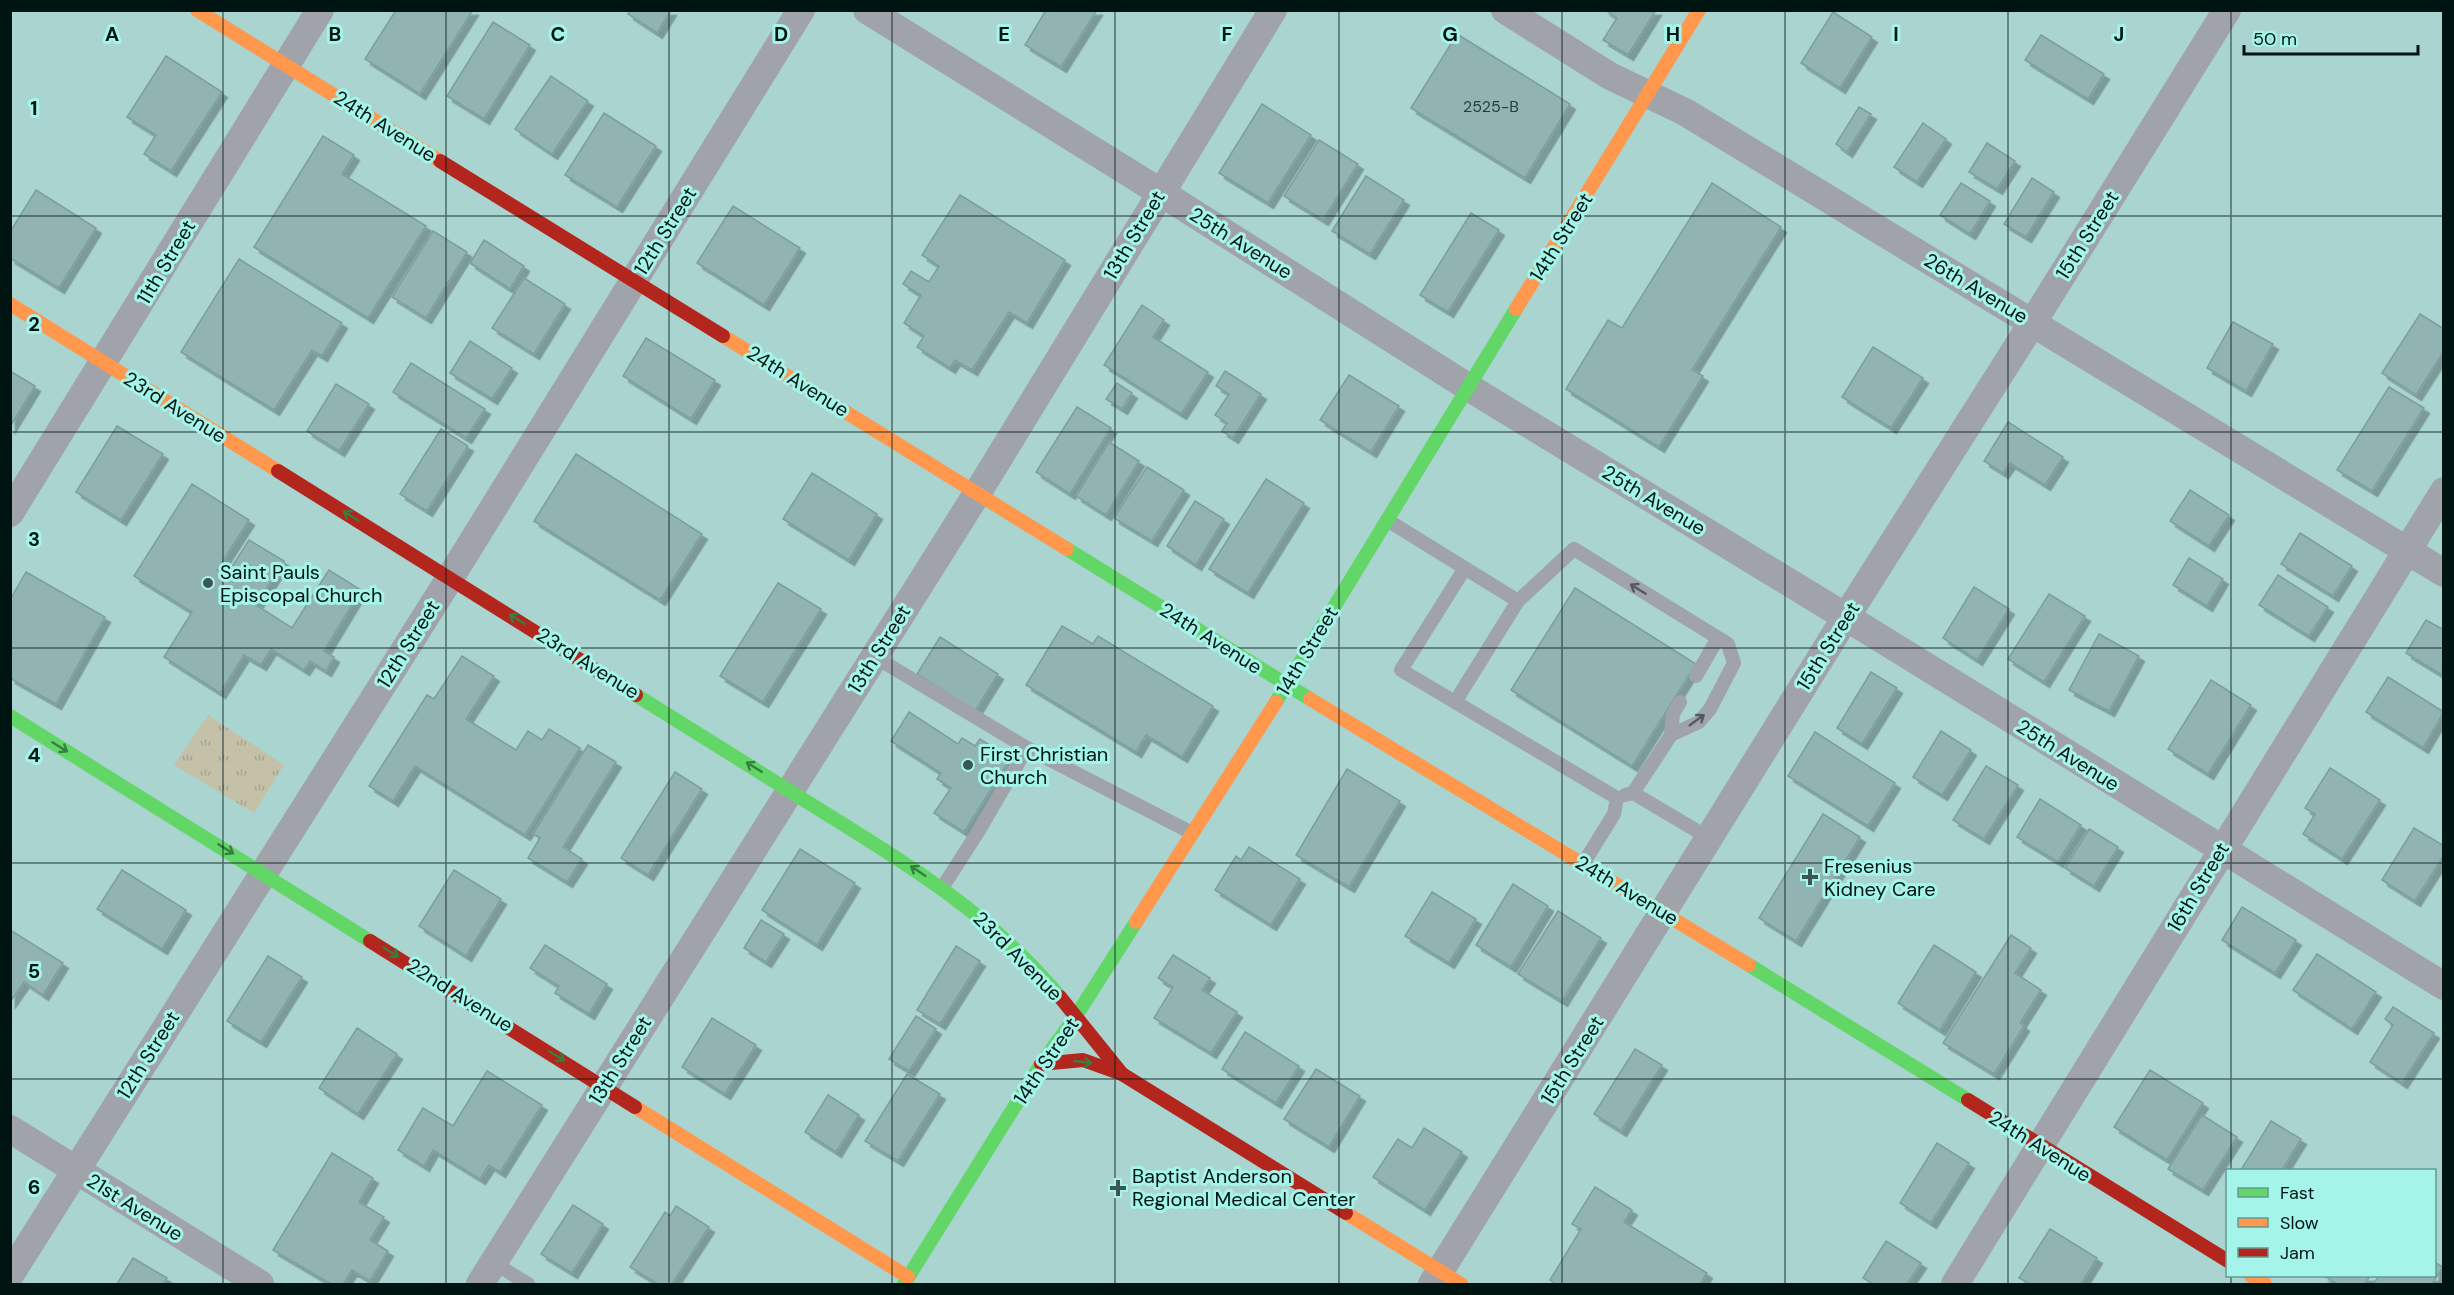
<svg xmlns="http://www.w3.org/2000/svg" width="2454" height="1295" viewBox="0 0 2454 1295" font-family="'DM Sans',sans-serif">
  <style>
    .park { fill: url(#park-tufts) }
    .building { fill: #91b4b3; stroke: #7c9f9e; stroke-width: 1.5; filter: url(#shadow) }
    .lines { fill: none; stroke-linecap: round; stroke-linejoin: round }
    .lane { stroke: #a0a3aa; stroke-width: 14 }
    .street { stroke: #a0a3aa; stroke-width: 28 }
    .fast { stroke: #63d668; stroke-width: 14 }
    .slow { stroke: #ff974d; stroke-width: 14 }
    .jam { stroke: #b3261e; stroke-width: 14 }
    .oneway { stroke: #367f41 }
    .oneway2 { stroke: #505c5e }
    .grid { fill: none; stroke: #001412; stroke-width: 1.5; stroke-opacity: 0.55 }
    .poi-dot { fill: #3b5754; stroke: #a4f4e9; stroke-width: 2 }
    .labels { text-anchor: middle; dominant-baseline: central; stroke-width: 6; stroke-linejoin: round; paint-order: stroke }
    .number-label { font-size: 16px; fill: #243c3a }
    .street-label { font-size: 20px; fill: #001412; stroke: #a4f4e9 }
    .poi-label { font-size: 20px; fill: #001412; stroke: #a4f4e9; text-anchor: start }
    .grid-label { font-size: 20px; text-anchor: middle; font-weight: bold; fill: #001412; stroke: #a4f4e9; stroke-width: 6; stroke-linejoin: round; paint-order: stroke }
  </style>
  <defs>
    <pattern id="park-tufts" width="24" height="20" patternUnits="userSpaceOnUse" patternTransform="scale(1.5)"><rect width="24" height="20" fill="#c4c1a8"/><path d="M3 7l-1-3M5 7V3M7 7l1-3M15 17l-1-3M17 17v-4M19 17l1-3" fill="none" stroke="#a7a590"/></pattern>
    <filter id="shadow"><feDropShadow dx="5.5" dy="5.5" stdDeviation="0" flood-color="#0004"/></filter>
  </defs>
  <rect width="100%" height="100%" fill="#a9d4cf"/>
  <path class="park" d="M208,715L284,765L254,813L174,765Z"/>
  <g class="building">
    <path d="M396,10H473L420,94L365,59Z"/>
    <path d="M630,10H671L657,33L628,14Z"/>
    <path d="M1046,10H1097L1061,67L1025,45Z"/>
    <path d="M1656,10L1628,55L1603,40L1617,18L1605,10Z"/>
    <path d="M1833,12L1872,37L1840,88L1801,63Z"/>
    <path d="M493,22L530,45L484,119L447,96Z"/>
    <path d="M1457,34L1570,104L1525,178L1411,108Z"/>
    <path d="M2041,35L2104,74L2088,99L2025,60Z"/>
    <path d="M166,56L222,92L171,171L144,154L156,135L127,117Z"/>
    <path d="M551,76L588,101L552,154L515,129Z"/>
    <path d="M1262,104L1311,135L1268,203L1219,173Z"/>
    <path d="M1859,107L1871,114L1847,152L1836,144Z"/>
    <path d="M604,113L656,146L617,207L565,175Z"/>
    <path d="M1923,123L1946,139L1917,182L1894,167Z"/>
    <path d="M323,136L354,155L342,174L426,226L368,318L254,247Z"/>
    <path d="M1319,140L1358,164L1323,220L1284,196Z"/>
    <path d="M1987,143L2015,161L1997,189L1969,172Z"/>
    <path d="M1366,176L1404,200L1370,254L1332,231Z"/>
    <path d="M2032,178L2054,192L2026,237L2004,224Z"/>
    <path d="M1712,183L1781,227L1692,370L1703,376L1659,447L1566,389L1608,320L1622,328Z"/>
    <path d="M1961,183L1990,201L1970,234L1940,215Z"/>
    <path d="M36,190L96,228L59,288L10,258V232Z"/>
    <path d="M960,195L1065,260L1027,323L1009,312L972,370L955,360L950,368L917,347L924,336L904,323L921,295L903,284L911,271L929,282L939,266L922,255Z"/>
    <path d="M733,206L800,248L764,305L697,263Z"/>
    <path d="M1471,213L1499,230L1448,312L1420,295Z"/>
    <path d="M433,231L467,252L426,318L392,297Z"/>
    <path d="M484,240L524,266L510,289L470,263Z"/>
    <path d="M239,259L342,323L322,356L312,350L274,410L181,352Z"/>
    <path d="M524,278L565,304L534,354L492,328Z"/>
    <path d="M1142,305L1164,320L1153,337L1208,372L1181,414L1104,365Z"/>
    <path d="M2420,314L2444,329V351L2416,395L2382,373Z"/>
    <path d="M2233,322L2273,344L2246,391L2207,368Z"/>
    <path d="M646,338L715,380L691,419L623,376Z"/>
    <path d="M470,341L512,368L492,399L450,373Z"/>
    <path d="M1873,347L1923,378L1891,428L1842,397Z"/>
    <path d="M411,363L485,409L466,438L393,392Z"/>
    <path d="M10,371L35,386L10,427Z"/>
    <path d="M1225,371L1261,394L1233,438L1222,431L1227,423L1215,415L1229,394L1216,386Z"/>
    <path d="M1349,375L1399,406L1371,452L1320,420Z"/>
    <path d="M1117,383L1132,393L1122,409L1106,399Z"/>
    <path d="M336,384L369,404L339,451L307,431Z"/>
    <path d="M2389,387L2424,408L2372,491L2337,470Z"/>
    <path d="M1077,407L1111,428L1070,494L1036,472Z"/>
    <path d="M2008,422L2063,457L2045,485L2010,463L2003,473L1984,461Z"/>
    <path d="M117,426L163,454L121,520L76,492Z"/>
    <path d="M441,429L468,446L427,511L400,494Z"/>
    <path d="M1109,442L1139,461L1106,515L1076,496Z"/>
    <path d="M576,454L702,534L660,600L534,521Z"/>
    <path d="M1147,467L1184,490L1152,541L1114,518Z"/>
    <path d="M812,473L877,514L849,560L783,519Z"/>
    <path d="M1266,479L1304,503L1248,593L1209,569Z"/>
    <path d="M192,484L249,520L217,570L226,576L249,540L284,561L256,605L292,628L329,570L361,590L324,651L334,657L326,671L310,661L304,670L271,649L261,665L244,655L220,693L164,657L192,612L134,576Z"/>
    <path d="M2190,490L2229,515L2209,546L2170,521Z"/>
    <path d="M1195,501L1224,519L1196,565L1167,546Z"/>
    <path d="M2300,533L2352,566L2333,596L2281,564Z"/>
    <path d="M2189,558L2223,579L2207,606L2173,585Z"/>
    <path d="M26,572L105,617L56,704L10,678V600Z"/>
    <path d="M2278,575L2328,607L2309,636L2259,605Z"/>
    <path d="M778,583L821,609L763,702L720,676Z"/>
    <path d="M1974,587L2009,609L1977,660L1943,638Z"/>
    <path d="M1575,588L1696,664L1632,766L1511,690Z"/>
    <path d="M2049,594L2085,616L2044,682L2008,659Z"/>
    <path d="M2426,620L2444,630L2442,675L2406,653Z"/>
    <path d="M1062,626L1093,644L1098,636L1213,706L1182,757L1146,735L1136,752L1026,685Z"/>
    <path d="M2099,634L2139,656L2109,711L2069,690Z"/>
    <path d="M940,637L998,674L975,711L917,674Z"/>
    <path d="M462,656L494,676L466,719L516,750L528,731L542,740L549,729L580,748L525,835L415,766L393,801L369,786L427,695L434,699Z"/>
    <path d="M1871,672L1897,688L1862,744L1837,728Z"/>
    <path d="M2388,677L2444,712L2423,748L2366,712Z"/>
    <path d="M2211,680L2251,705L2208,774L2168,749Z"/>
    <path d="M909,712L958,744L962,738L975,746L980,739L1011,758L964,832L934,813L951,788L937,779L941,773L891,741Z"/>
    <path d="M1941,731L1971,750L1942,795L1913,777Z"/>
    <path d="M1815,732L1895,783L1868,826L1788,776Z"/>
    <path d="M588,745L616,762L563,847L582,859L567,882L528,858L540,838L533,834Z"/>
    <path d="M1986,766L2018,785L1984,839L1953,820Z"/>
    <path d="M2330,768L2380,800L2342,859L2303,834L2315,814L2305,808Z"/>
    <path d="M1347,769L1400,801L1349,887L1296,855Z"/>
    <path d="M675,772L702,789L648,875L621,858Z"/>
    <path d="M2040,799L2081,825L2058,862L2017,837Z"/>
    <path d="M1823,814L1860,837L1796,941L1759,918Z"/>
    <path d="M2414,828L2444,846V855L2415,901L2382,880Z"/>
    <path d="M2089,829L2118,847L2094,886L2065,868Z"/>
    <path d="M1249,847L1300,879L1271,925L1215,890L1236,856L1241,860Z"/>
    <path d="M800,849L855,883L817,945L762,910Z"/>
    <path d="M122,870L186,910L162,949L97,909Z"/>
    <path d="M454,870L501,899L466,956L419,926Z"/>
    <path d="M1513,884L1548,906L1511,967L1476,945Z"/>
    <path d="M1432,892L1476,919L1449,963L1405,936Z"/>
    <path d="M2242,907L2296,940L2275,973L2222,940Z"/>
    <path d="M1558,911L1601,938L1562,1001L1518,974Z"/>
    <path d="M761,920L784,934L766,962L744,948Z"/>
    <path d="M10,930L63,963L43,995L24,982L10,1002Z"/>
    <path d="M2011,935L2031,948L2015,973L2041,990L2020,1023L2024,1026L1994,1074L1943,1043Z"/>
    <path d="M545,945L607,984L589,1014L555,993L559,986L530,968Z"/>
    <path d="M1934,945L1976,972L1940,1030L1898,1003Z"/>
    <path d="M956,946L980,961L940,1024L917,1010Z"/>
    <path d="M2317,954L2376,992L2352,1029L2293,990Z"/>
    <path d="M1173,955L1210,978L1202,990L1237,1012L1211,1053L1154,1018L1173,987L1158,978Z"/>
    <path d="M268,956L302,977L261,1042L227,1021Z"/>
    <path d="M2393,1007L2434,1033L2402,1083L2370,1062L2393,1025L2385,1019Z"/>
    <path d="M916,1016L936,1029L909,1071L889,1059Z"/>
    <path d="M712,1018L756,1045L725,1094L682,1067Z"/>
    <path d="M357,1028L397,1054L358,1114L319,1088Z"/>
    <path d="M1245,1032L1299,1066L1276,1103L1222,1069Z"/>
    <path d="M1635,1049L1662,1065L1621,1131L1594,1114Z"/>
    <path d="M1316,1069L1360,1096L1329,1147L1284,1119Z"/>
    <path d="M2150,1070L2203,1103L2167,1160L2114,1127Z"/>
    <path d="M487,1071L542,1105L500,1172L489,1165L480,1179L433,1150L424,1166L398,1150L423,1108L453,1126Z"/>
    <path d="M907,1074L940,1094L898,1161L865,1141Z"/>
    <path d="M828,1095L859,1115L836,1152L805,1132Z"/>
    <path d="M2202,1115L2237,1137L2203,1190L2168,1169Z"/>
    <path d="M2271,1121L2301,1139L2282,1170H2241Z"/>
    <path d="M1424,1128L1462,1152L1425,1210L1373,1177L1398,1139L1412,1148Z"/>
    <path d="M1937,1143L1969,1163L1931,1223L1900,1203Z"/>
    <path d="M332,1153L373,1178L359,1202L384,1217L370,1240L388,1251L370,1281L352,1270L343,1284H331L273,1250Z"/>
    <path d="M1595,1187L1632,1210L1624,1222L1707,1273L1700,1284H1556L1550,1280L1581,1229L1572,1224Z"/>
    <path d="M573,1205L603,1224L572,1273L541,1254Z"/>
    <path d="M676,1206L709,1227L672,1284H658L630,1267L665,1212L670,1216Z"/>
    <path d="M2050,1229L2097,1258L2081,1284H2030L2019,1278Z"/>
    <path d="M1886,1241L1921,1263L1907,1284H1873L1863,1278Z"/>
    <path d="M133,1258L167,1278L163,1284H117Z"/>
    <path d="M2434,1262L2443,1267L2432,1284H2373L2379,1276H2434Z"/>
    <path d="M2324,1276H2370L2365,1284H2338Z"/>
  </g>
  <g class="lines">
    <g class="lane">
      <path d="M1387,520L1518,601L1455,702L1401,670L1465,568"/>
      <path d="M1518,601L1574,549L1728,644L1734,663L1710,709L1699,722L1671,735L1633,793"/>
      <path d="M875,657L1027,748L1192,833"/>
      <path d="M1696,676L1718,638"/>
      <path d="M1455,702L1617,798L1614,814L1583,864"/>
      <path d="M1671,735L1673,714L1680,702"/>
      <path d="M1625,795L1633,793L1709,838"/>
      <path d="M942,888L978,832L1027,748"/>
      <path d="M494,1263L528,1284"/>
    </g>
    <g class="street">
      <path d="M867,10L1160,192L1468,387L1846,617L2444,986"/>
      <path d="M1505,10L1610,76L1685,112L2444,573"/>
      <path d="M10,513L320,10"/>
      <path d="M10,1129L260,1284"/>
      <path d="M10,1275L450,578L801,10"/>
      <path d="M480,1284L978,492L1273,10"/>
      <path d="M1432,1284L1846,617L2033,322L2227,10"/>
      <path d="M1955,1284L2444,491"/>
    </g>
    <g class="fast">
      <path d="M1067,549L1310,699"/>
      <path d="M636,695C699,734 762,773 825,813C911,866 995,918 1060,997"/>
      <path d="M1276,702L1516,309"/>
      <path d="M10,716L370,941"/>
      <path d="M1749,965L1968,1100"/>
      <path d="M904,1284L1041,1064L1076,1016L1136,922"/>
    </g>
    <g class="slow">
      <path d="M197,10L440,161"/>
      <path d="M10,304L278,471"/>
      <path d="M1516,309L1699,10"/>
      <path d="M723,336L1067,549"/>
      <path d="M1310,699L1749,965"/>
      <path d="M1136,922L1276,702"/>
      <path d="M635,1107L908,1277"/>
      <path d="M1346,1213L1461,1284"/>
      <path d="M2251,1276L2265,1284"/>
    </g>
    <g class="jam">
      <path d="M440,161L723,336"/>
      <path d="M278,471L636,695"/>
      <path d="M370,941L635,1107"/>
      <path d="M1060,997L1122,1074"/>
      <path d="M1041,1064L1083,1060L1122,1074L1346,1213"/>
      <path d="M1968,1100L2228,1261"/>
    </g>
  </g>
  <defs><path id="oneway-shaft" d="M-6 0H5M1.5-3L5.5 0L1.5 3" fill="none" stroke-width="1.6" stroke-linecap="round" stroke-linejoin="round" transform="scale(1.5)"/></defs>
  <g class="oneway">
    <use href="#oneway-shaft" transform="translate(351 516) rotate(-148)"/>
    <use href="#oneway-shaft" transform="translate(517 619) rotate(-148)"/>
    <use href="#oneway-shaft" transform="translate(60 747) rotate(32)"/>
    <use href="#oneway-shaft" transform="translate(754 767) rotate(-148)"/>
    <use href="#oneway-shaft" transform="translate(226 849) rotate(32)"/>
    <use href="#oneway-shaft" transform="translate(918 871) rotate(-146)"/>
    <use href="#oneway-shaft" transform="translate(391 952) rotate(32)"/>
    <use href="#oneway-shaft" transform="translate(557 1056) rotate(32)"/>
    <use href="#oneway-shaft" transform="translate(1083 1062) rotate(6)"/>
  </g>
  <g class="oneway2">
    <use href="#oneway-shaft" transform="translate(1638 589) rotate(-148)"/>
    <use href="#oneway-shaft" transform="translate(1697 720) rotate(-36)"/>
  </g>
  <path class="grid" d="M223,10V1284M446,10V1284M669,10V1284M892,10V1284M1115,10V1284M1339,10V1284M1562,10V1284M1785,10V1284M2008,10V1284M2231,10V1170M10,216H2444M10,432H2444M10,648H2444M10,863H2444M10,1079H2444M2231,1276V1284"/>
  <g class="poi-dot">
    <circle cx="208" cy="583" r="6"/>
    <circle cx="968" cy="765" r="6"/>
    <path d="M1807 868h6v6h6v6h-6v6h-6v-6h-6v-6h6z"/>
    <path d="M1115 1179h6v6h6v6h-6v6h-6v-6h-6v-6h6z"/>
  </g>
  <g class="labels">
    <g class="number-label">
      <text x="1491" y="106">2525-B</text>
    </g>
    <g class="street-label">
      <text transform="translate(385 126) rotate(32)">24th Avenue</text>
      <text transform="translate(665 231) rotate(-58)">12th Street</text>
      <text transform="translate(1134 235) rotate(-59)">13th Street</text>
      <text transform="translate(2087 235) rotate(-58)">15th Street</text>
      <text transform="translate(1561 237) rotate(-58)">14th Street</text>
      <text transform="translate(1241 243) rotate(32)">25th Avenue</text>
      <text transform="translate(166 262) rotate(-59)">11th Street</text>
      <text transform="translate(1976 288) rotate(31)">26th Avenue</text>
      <text transform="translate(798 381) rotate(32)">24th Avenue</text>
      <text transform="translate(175 407) rotate(32)">23rd Avenue</text>
      <text transform="translate(1654 500) rotate(31)">25th Avenue</text>
      <text transform="translate(1211 638) rotate(32)">24th Avenue</text>
      <text transform="translate(408 644) rotate(-58)">12th Street</text>
      <text transform="translate(1828 646) rotate(-58)">15th Street</text>
      <text transform="translate(879 649) rotate(-58)">13th Street</text>
      <text transform="translate(1307 651) rotate(-59)">14th Street</text>
      <text transform="translate(588 663) rotate(32)">23rd Avenue</text>
      <text transform="translate(2068 755) rotate(32)">25th Avenue</text>
      <text transform="translate(2198 887) rotate(-59)">16th Street</text>
      <text transform="translate(1627 890) rotate(31)">24th Avenue</text>
      <text transform="translate(1018 956) rotate(45)">23rd Avenue</text>
      <text transform="translate(460 995) rotate(32)">22nd Avenue</text>
      <text transform="translate(148 1055) rotate(-58)">12th Street</text>
      <text transform="translate(620 1060) rotate(-58)">13th Street</text>
      <text transform="translate(1572 1060) rotate(-58)">15th Street</text>
      <text transform="translate(1046 1061) rotate(-56)">14th Street</text>
      <text transform="translate(2040 1146) rotate(32)">24th Avenue</text>
      <text transform="translate(135 1207) rotate(32)">21st Avenue</text>
    </g>
    <g class="poi-label">
      <text x="220" y="572">Saint Pauls<tspan x="220" dy="23">Episcopal Church</tspan></text>
      <text x="980" y="754">First Christian<tspan x="980" dy="23">Church</tspan></text>
      <text x="1824" y="866">Fresenius<tspan x="1824" dy="23">Kidney Care</tspan></text>
      <text x="1132" y="1176">Baptist Anderson<tspan x="1132" dy="23">Regional Medical Center</tspan></text>
    </g>
  </g>
  <g class="grid-label">
    <text x="112" y="41">A</text>
    <text x="335" y="41">B</text>
    <text x="558" y="41">C</text>
    <text x="781" y="41">D</text>
    <text x="1004" y="41">E</text>
    <text x="1227" y="41">F</text>
    <text x="1450" y="41">G</text>
    <text x="1673" y="41">H</text>
    <text x="1896" y="41">I</text>
    <text x="2119" y="41">J</text>
    <text x="34" y="115">1</text>
    <text x="34" y="331">2</text>
    <text x="34" y="546">3</text>
    <text x="34" y="762">4</text>
    <text x="34" y="978">5</text>
    <text x="34" y="1194">6</text>
  </g>
  <rect width="2454" height="1295" fill="none" stroke="#001412" stroke-width="24"/>
  <rect x="2226" y="1169" width="210" height="108" fill="#a4f4e9" stroke="#629a93" stroke-width="1.5"/>
  <rect x="2238" y="1188" width="30" height="9" fill="#63d668" stroke="#629a93" stroke-width="1.5"/>
  <text x="2280" y="1199" font-size="18" fill="#001412">Fast</text>
  <rect x="2238" y="1218" width="30" height="9" fill="#ff974d" stroke="#629a93" stroke-width="1.5"/>
  <text x="2280" y="1229" font-size="18" fill="#001412">Slow</text>
  <rect x="2238" y="1248" width="30" height="9" fill="#b3261e" stroke="#629a93" stroke-width="1.5"/>
  <text x="2280" y="1259" font-size="18" fill="#001412">Jam</text>
  <path d="M2244 45v9h174v-9" fill="none" stroke="#001412" stroke-width="3"/>
  <text x="2253" y="45" font-size="18" fill="#001412" stroke="#a4f4e9" stroke-width="4.5" paint-order="stroke">50 m</text>
</svg>
